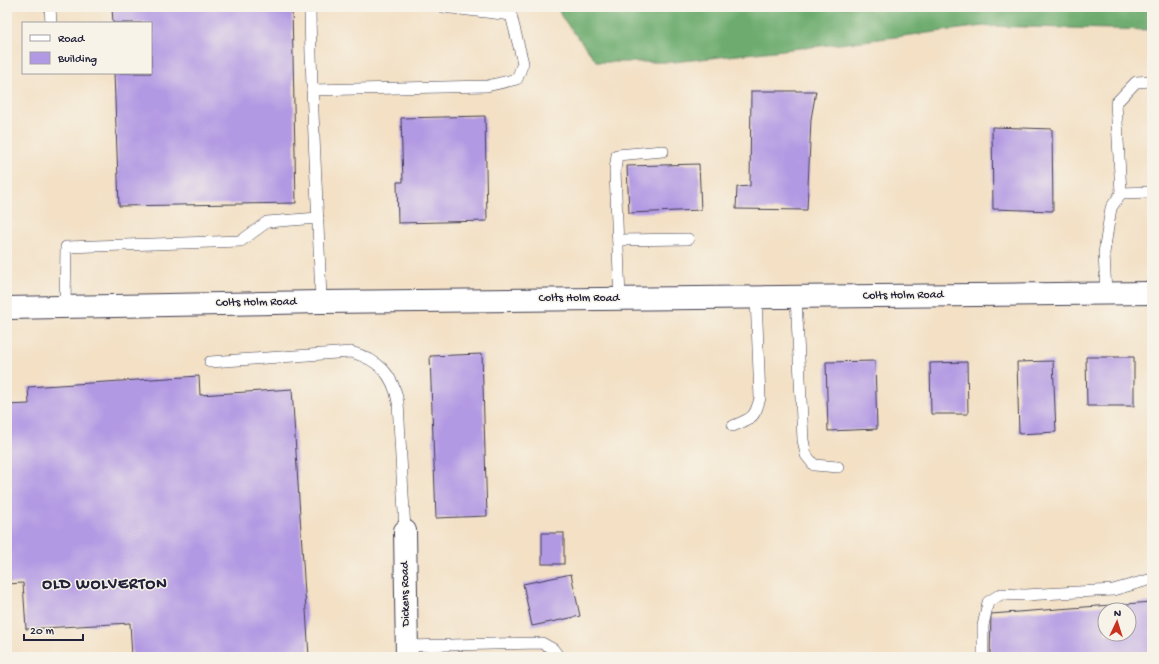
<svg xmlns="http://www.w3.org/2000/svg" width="1159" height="664" viewBox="0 0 1159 664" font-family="'Gochi Hand',sans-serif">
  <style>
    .forest { fill: #6dac6e; stroke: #486754 }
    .building { fill: #b299e3; fill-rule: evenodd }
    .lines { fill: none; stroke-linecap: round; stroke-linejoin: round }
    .lane-casing { stroke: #413e50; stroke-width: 12 }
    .street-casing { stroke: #413e50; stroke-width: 24 }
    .lane { stroke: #fff; stroke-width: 11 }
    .street { stroke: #fff; stroke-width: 22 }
    .labels { text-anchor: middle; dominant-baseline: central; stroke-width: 3; stroke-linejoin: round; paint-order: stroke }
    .street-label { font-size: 12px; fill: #22223b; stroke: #f7f3e8 }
    .district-label { font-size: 16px; font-weight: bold; letter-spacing: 1px; fill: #22223b; stroke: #f7f3e8 }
  </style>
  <rect width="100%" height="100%" fill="#f7f3e8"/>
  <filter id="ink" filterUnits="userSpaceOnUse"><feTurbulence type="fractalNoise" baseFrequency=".025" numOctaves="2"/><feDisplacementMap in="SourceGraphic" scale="8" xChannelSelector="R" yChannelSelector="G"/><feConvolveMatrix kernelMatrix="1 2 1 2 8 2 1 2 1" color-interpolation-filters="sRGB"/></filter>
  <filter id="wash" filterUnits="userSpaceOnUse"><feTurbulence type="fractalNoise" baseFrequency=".012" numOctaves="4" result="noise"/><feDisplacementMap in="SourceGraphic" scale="16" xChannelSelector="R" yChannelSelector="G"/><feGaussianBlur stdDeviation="0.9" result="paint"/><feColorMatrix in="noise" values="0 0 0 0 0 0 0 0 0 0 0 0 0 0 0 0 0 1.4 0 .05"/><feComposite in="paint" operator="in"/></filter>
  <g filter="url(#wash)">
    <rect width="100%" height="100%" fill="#f3e0c5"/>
    <path class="forest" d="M558,7H1152V30L984,26L847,43L674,62H597L561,16Z"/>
    <g id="blocks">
      <g class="building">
        <path d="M112,7H292L296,203L119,206L114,73H151V23H113Z"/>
        <path d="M751,91H816L811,119L807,210L736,209L737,187L750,186Z"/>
        <path d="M485,116L487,221L398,223L397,182H403L401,118Z"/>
        <path d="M992,127L1052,129L1053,211L993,209Z"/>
        <path d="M699,164L701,210L629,213L627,166Z"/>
        <path d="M482,354L487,516L436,518L430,356Z"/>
        <path d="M1086,357H1134V406H1087Z"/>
        <path d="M875,361L877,429L828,431L826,362Z"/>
        <path d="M1053,361L1056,432L1019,434L1017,362Z"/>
        <path d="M967,362L968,414H931L930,363Z"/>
        <path d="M199,376L200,395L292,389L309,657H132L130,623L26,629L23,583L7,584V405L29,404L28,387Z"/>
        <rect x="542" y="533" width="22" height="31"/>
        <path d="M571,574L580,616L532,626L523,584Z"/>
        <path d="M1152,602V657H990L991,614ZM1105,610H1129V634H1105Z"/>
      </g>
    </g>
  </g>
  <g filter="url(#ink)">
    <use href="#blocks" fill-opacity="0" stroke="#413e50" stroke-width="1"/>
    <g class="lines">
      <defs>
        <g id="lane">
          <path d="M50,7L51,23"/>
          <path d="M310,7C311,105 318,203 321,302"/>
          <path d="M443,7L511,15"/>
          <path d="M312,90L487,86L517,79L523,63L509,7"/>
          <path d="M1121,193L1152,192"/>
          <path d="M618,240L688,239"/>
          <path d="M1106,293L1104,253L1111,208L1121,193L1116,103L1136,82L1152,81"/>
          <path d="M796,297L803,440L806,455L814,465L838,467"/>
          <path d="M620,299L615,170L617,155L663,151"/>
          <path d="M65,307L66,247L241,241L267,222L318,218"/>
          <path d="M210,362L351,352C379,360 393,374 398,402L405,531"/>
          <path d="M733,426C752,418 755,418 760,398L756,297"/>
          <path d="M407,646L542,643L553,649L559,657"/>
          <path d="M983,657V626L988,602L1001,594L1025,595L1113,590L1152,579"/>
        </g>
        <g id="street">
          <path d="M7,308L321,302L1152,293"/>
          <path d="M405,531L407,657"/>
        </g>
      </defs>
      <use href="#lane" class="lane-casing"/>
      <use href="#street" class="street-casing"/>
      <use href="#lane" class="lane"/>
      <use href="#street" class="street"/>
    </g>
  </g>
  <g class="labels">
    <g class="street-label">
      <text transform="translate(903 296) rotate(-1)">Colts Holm Road</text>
      <text x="579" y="299">Colts Holm Road</text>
      <text transform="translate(256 303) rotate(-1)">Colts Holm Road</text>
      <text transform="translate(406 594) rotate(-91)">Dickens Road</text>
    </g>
    <g class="district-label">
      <text x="105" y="585">OLD WOLVERTON</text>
    </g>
  </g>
  <rect width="1159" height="664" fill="none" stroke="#f7f3e8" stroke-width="24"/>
  <rect x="22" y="22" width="130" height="52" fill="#f7f3e8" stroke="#a29fa3"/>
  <rect x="30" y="35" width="20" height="6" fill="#ffffff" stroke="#a29fa3"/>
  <text x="58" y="42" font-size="12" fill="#22223b">Road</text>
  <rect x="30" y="52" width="20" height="12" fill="#b299e3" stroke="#a29fa3"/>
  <text x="58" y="62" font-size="12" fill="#22223b">Building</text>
  <g transform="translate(1117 622) rotate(4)"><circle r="19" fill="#f7f3e8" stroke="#a29fa3"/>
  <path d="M0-3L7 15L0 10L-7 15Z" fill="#c8321e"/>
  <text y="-6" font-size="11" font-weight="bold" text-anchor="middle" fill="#22223b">N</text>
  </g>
  <path d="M24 634v6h59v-6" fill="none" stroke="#22223b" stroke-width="2"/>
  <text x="30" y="634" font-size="12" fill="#22223b" stroke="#f7f3e8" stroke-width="3" paint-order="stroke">20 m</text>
</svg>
